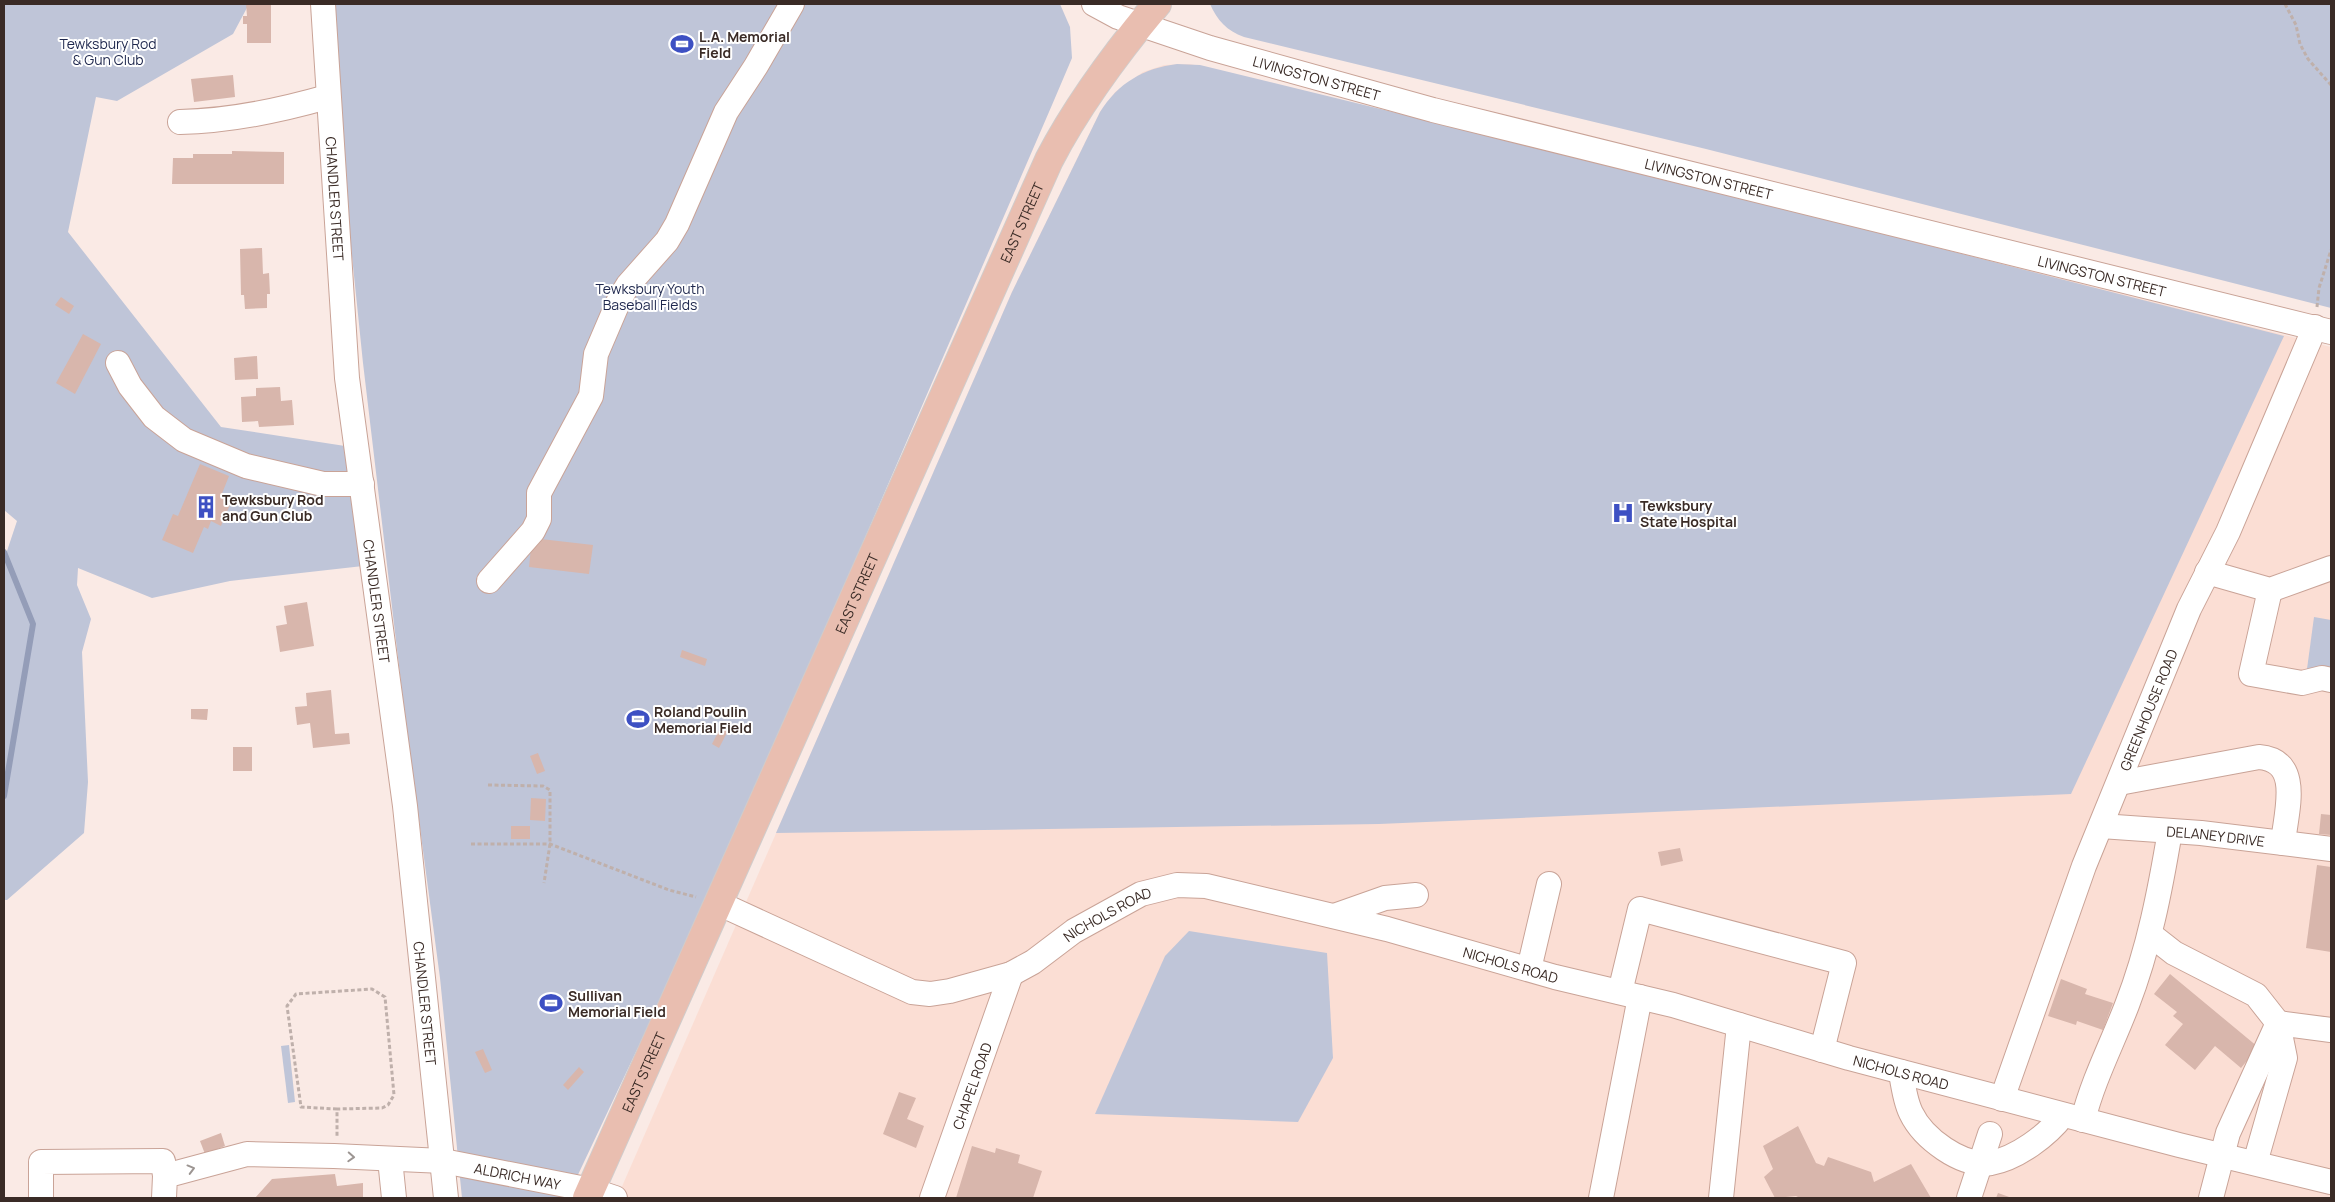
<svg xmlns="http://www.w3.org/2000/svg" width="2335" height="1202" viewBox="0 0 2335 1202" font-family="Manrope,sans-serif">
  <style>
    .built { fill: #fbded4 }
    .green { fill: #bfc5d8 }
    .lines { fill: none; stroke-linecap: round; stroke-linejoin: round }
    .stream { stroke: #949db8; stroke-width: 6 }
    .building { fill: #d8b6ac }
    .minor-casing { stroke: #c9a397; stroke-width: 26 }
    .major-casing { stroke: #d0cccb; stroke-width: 30 }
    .path { stroke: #bfb0ab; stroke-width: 3; stroke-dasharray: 4 2.5; stroke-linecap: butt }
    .minor { stroke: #fff; stroke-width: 24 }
    .major { stroke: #e9beb0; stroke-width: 28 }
    .oneway { stroke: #9c9592 }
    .labels { text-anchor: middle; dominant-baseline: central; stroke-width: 4; stroke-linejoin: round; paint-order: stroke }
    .poi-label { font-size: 14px; font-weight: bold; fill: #3a2b26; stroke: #fff; text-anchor: start }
    .park-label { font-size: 14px; fill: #1e274d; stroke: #fff }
    .street-label { font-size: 14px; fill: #3a2b26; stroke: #fff }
  </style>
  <rect width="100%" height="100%" fill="#faeae5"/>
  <path class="built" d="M1190,64L1696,186L2331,347V1198H617L1012,292L1100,112L1115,92L1143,72L1164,65Z"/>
  <g class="green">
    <path d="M4,4H249L233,34L117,101L96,97L68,232L221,427L345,446L363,566L230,581L152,598L78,568L77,585L91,619L82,652L88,782L84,833L7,900H4V560L17,521L4,510Z"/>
    <path d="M336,4H1060L1070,27L1072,58L1052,105L718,878L567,1198H462L440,978L404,708L363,363L332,62Z"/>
    <path d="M1210,4H2331V308L1706,149L1244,37C1227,31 1217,20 1210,4Z"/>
    <path d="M1177,64L1200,65L1696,186L2284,336L2071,794L1379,824L776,833L1012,292L1100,112C1118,83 1144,68 1177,64Z"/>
    <path d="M2314,617L2331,620V672L2307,669Z"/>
    <path d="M1189,931L1327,953L1333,1058L1298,1122L1095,1114L1165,956Z"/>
    <path d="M289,1045L295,1102L288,1103L281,1046Z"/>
  </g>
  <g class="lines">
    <path class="stream" d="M4,552L33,624L4,796"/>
  </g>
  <g class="building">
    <path d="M246,4H271V43H247V24H243V16H247Z"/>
    <path d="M233,75L235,97L194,102L191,79Z"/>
    <path d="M232,151L284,152V184H172L173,158H193V154H232Z"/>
    <path d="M262,248L263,274L269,273L270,294H267V308L245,309L244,295H241L240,249Z"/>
    <path d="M61,297L74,306L69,314L55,305Z"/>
    <path d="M83,334L101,344L75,394L56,383Z"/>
    <path d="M257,356L258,379L235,380L234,358Z"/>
    <path d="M280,387L281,401L292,400L294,425L259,427L258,421L242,422L241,397L256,396V388Z"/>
    <path d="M200,464L229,476L221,496L232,500L221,526L211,521L208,529L204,527L193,553L162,540L173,514L178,516Z"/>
    <path d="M532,538L593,545L589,574L529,567Z"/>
    <path d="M307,602L314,646L280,652L276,626L287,624L284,606Z"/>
    <path d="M682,650L707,659L705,666L680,657Z"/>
    <path d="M331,690L335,734L349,733L350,744L313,748L310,723L297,725L295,707L307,706L306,693Z"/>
    <path d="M191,709H208L207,720L191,719Z"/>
    <path d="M724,721L731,725L719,748L712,744Z"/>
    <rect x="233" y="747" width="19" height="24"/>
    <path d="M538,753L545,771L537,774L530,756Z"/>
    <path d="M531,798L546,799L545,821L530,820Z"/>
    <path d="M2321,814L2331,815V835L2319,834Z"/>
    <rect x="511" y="826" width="19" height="13"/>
    <path d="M1680,848L1683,861L1661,866L1658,852Z"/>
    <path d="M2317,865L2331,867V952L2306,948Z"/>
    <path d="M2170,974L2258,1047L2241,1068L2215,1046L2195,1070L2165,1045L2183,1024L2173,1016L2177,1012L2154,994Z"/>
    <path d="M2061,979L2087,989L2085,994L2113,1003L2103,1030L2077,1021L2076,1025L2048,1016Z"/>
    <path d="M483,1049L492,1070L485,1073L475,1052Z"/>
    <path d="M579,1067L584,1072L568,1090L563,1085Z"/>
    <path d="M899,1092L916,1098L907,1119L924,1126L916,1148L883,1134Z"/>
    <path d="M1798,1126L1816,1163L1824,1166L1828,1157L1871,1172L1874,1182L1911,1164L1931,1198H1800L1796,1196L1775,1198L1764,1177L1773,1169L1763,1146Z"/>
    <path d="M221,1133L225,1146L205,1154L200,1141Z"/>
    <path d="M972,1146L995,1153L996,1148L1020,1155L1018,1163L1042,1171L1033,1198H956Z"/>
    <path d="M335,1174L337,1186L363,1183V1198H255L272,1179Z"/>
    <path d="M1998,1193L2012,1198H1996Z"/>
  </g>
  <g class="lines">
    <defs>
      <g id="minor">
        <path id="s1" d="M323,4L347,378L405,806L446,1198"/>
        <path id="s2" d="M1094,4L1118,17L1210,48L1433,110L2331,332"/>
        <path d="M180,122C231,121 278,111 327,97"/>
        <path d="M118,363L130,386L154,417L184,440L246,466L323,484H362"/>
        <path d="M2207,572L2270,590L2331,568"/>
        <path d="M489,581L533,531L539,519V493L591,396L596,354L620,298L628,285L667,241L677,224L726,112L756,66L792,4"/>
        <path d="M2270,590L2251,674L2302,683L2322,678L2331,680"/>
        <path d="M2119,783L2259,757C2303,761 2286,811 2283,843"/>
        <path id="s3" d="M2101,826L2201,833L2331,849"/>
        <path id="s4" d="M718,903L912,992L930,994L950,991L1011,974L1033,962L1074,931L1141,894L1177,885L1206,886L1387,929L1555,977L1673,1005L1849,1058L2179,1145L2331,1182"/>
        <path d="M1334,916L1385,898L1416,895"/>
        <path d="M2151,935L2174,953L2256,995L2278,1023L2228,1133L2211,1198"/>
        <path d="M1529,969L1549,884"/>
        <path d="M1620,992L1640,909L1844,963L1822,1050"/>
        <path d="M1901,1072C1903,1085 1905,1101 1911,1113C1923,1138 1961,1167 1991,1163C2017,1158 2047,1136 2063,1115"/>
        <path id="s5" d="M2002,1099L2084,866L2189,609L2228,532L2315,327"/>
        <path d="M2083,1120C2093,1080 2112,1044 2127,1005C2149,948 2160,891 2170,831"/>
        <path d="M390,1159L394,1198"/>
        <path d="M2255,1163L2285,1058L2278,1023L2331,1030"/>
        <path d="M41,1198V1162L163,1161L165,1176"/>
        <path id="s6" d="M164,1198L165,1176L247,1154L334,1156L443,1161L591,1190L615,1198"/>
        <path id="s7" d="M932,1198L1011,974"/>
        <path d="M1601,1198L1640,997"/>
        <path d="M1721,1198L1739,1025"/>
        <path d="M1969,1198L1990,1134"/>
      </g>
      <g id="major">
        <path id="s8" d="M587,1198L1049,160C1078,104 1117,52 1157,4"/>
      </g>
    </defs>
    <use href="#minor" class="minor-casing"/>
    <use href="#major" class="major-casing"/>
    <g class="path">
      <path d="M2285,4L2296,25L2300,44L2308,59L2331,85"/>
      <path d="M2317,307L2319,288L2331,250"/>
      <path d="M488,785L543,786L550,790V844L544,883"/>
      <path d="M471,844H550L669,890L696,897"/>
      <path d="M337,1109L301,1107L287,1006L296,994L372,989L385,997L394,1095L388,1105L382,1108L337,1109V1136"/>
    </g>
    <use href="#minor" class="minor"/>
    <use href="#major" class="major"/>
  </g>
  <defs><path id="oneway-chevron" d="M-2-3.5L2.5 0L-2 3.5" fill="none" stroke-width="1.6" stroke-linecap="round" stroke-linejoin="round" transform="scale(1.25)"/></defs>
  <g class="oneway">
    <use href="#oneway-chevron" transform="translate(351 1157) rotate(3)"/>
    <use href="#oneway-chevron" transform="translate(191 1169) rotate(-15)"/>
  </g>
  <defs>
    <symbol id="stadium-bare" viewBox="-9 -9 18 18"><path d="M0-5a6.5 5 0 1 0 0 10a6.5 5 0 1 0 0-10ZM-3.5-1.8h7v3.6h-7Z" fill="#3d50c3" stroke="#fff" stroke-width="2.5" paint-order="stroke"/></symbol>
    <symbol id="building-bare" viewBox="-9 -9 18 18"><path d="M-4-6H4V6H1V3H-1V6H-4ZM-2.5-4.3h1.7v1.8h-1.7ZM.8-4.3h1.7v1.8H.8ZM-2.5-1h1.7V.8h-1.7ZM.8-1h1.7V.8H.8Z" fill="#3d50c3" stroke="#fff" stroke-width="2.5" paint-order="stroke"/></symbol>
    <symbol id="hospital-bare" viewBox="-9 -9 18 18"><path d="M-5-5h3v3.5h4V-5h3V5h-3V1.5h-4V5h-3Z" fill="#3d50c3" stroke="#fff" stroke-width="2.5" paint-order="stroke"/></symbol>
  </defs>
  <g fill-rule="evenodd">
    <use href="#stadium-bare" x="666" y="28" width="32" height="32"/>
    <use href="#building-bare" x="190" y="491" width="32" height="32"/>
    <use href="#hospital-bare" x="1607" y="497" width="32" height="32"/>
    <use href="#stadium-bare" x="622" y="703" width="32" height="32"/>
    <use href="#stadium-bare" x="535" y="987" width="32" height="32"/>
  </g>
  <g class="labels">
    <g class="poi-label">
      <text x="699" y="36">L.A. Memorial<tspan x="699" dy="16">Field</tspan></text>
      <text x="222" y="499">Tewksbury Rod<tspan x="222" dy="16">and Gun Club</tspan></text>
      <text x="1640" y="505">Tewksbury<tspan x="1640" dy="16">State Hospital</tspan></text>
      <text x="654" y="711">Roland Poulin<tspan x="654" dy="16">Memorial Field</tspan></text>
      <text x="568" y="995">Sullivan<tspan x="568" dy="16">Memorial Field</tspan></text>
    </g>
    <g class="park-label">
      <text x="108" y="43">Tewksbury Rod<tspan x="108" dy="16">&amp; Gun Club</tspan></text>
      <text x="650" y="288">Tewksbury Youth<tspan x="650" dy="16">Baseball Fields</tspan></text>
    </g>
    <g class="street-label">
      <text stroke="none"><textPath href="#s2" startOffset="235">LIVINGSTON STREET</textPath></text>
      <text stroke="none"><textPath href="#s2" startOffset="640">LIVINGSTON STREET</textPath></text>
      <text stroke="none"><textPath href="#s1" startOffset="195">CHANDLER STREET</textPath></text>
      <text stroke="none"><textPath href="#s8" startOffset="1068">EAST STREET</textPath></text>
      <text stroke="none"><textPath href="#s2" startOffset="1045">LIVINGSTON STREET</textPath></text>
      <text stroke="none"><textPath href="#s8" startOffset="662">EAST STREET</textPath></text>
      <text stroke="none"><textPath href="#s1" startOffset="600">CHANDLER STREET</textPath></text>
      <text stroke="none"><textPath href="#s5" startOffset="416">GREENHOUSE ROAD</textPath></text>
      <text stroke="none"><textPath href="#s3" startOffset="115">DELANEY DRIVE</textPath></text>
      <text stroke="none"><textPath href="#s4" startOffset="429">NICHOLS ROAD</textPath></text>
      <text stroke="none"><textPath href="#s4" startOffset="849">NICHOLS ROAD</textPath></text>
      <text stroke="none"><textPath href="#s1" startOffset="1005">CHANDLER STREET</textPath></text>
      <text stroke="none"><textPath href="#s8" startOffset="138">EAST STREET</textPath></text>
      <text stroke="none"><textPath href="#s4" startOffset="1254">NICHOLS ROAD</textPath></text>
      <text stroke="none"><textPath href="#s7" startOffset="119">CHAPEL ROAD</textPath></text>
      <text stroke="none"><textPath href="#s6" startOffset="379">ALDRICH WAY</textPath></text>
    </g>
  </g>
  <rect width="2335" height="1202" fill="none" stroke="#3a2b26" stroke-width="10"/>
</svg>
